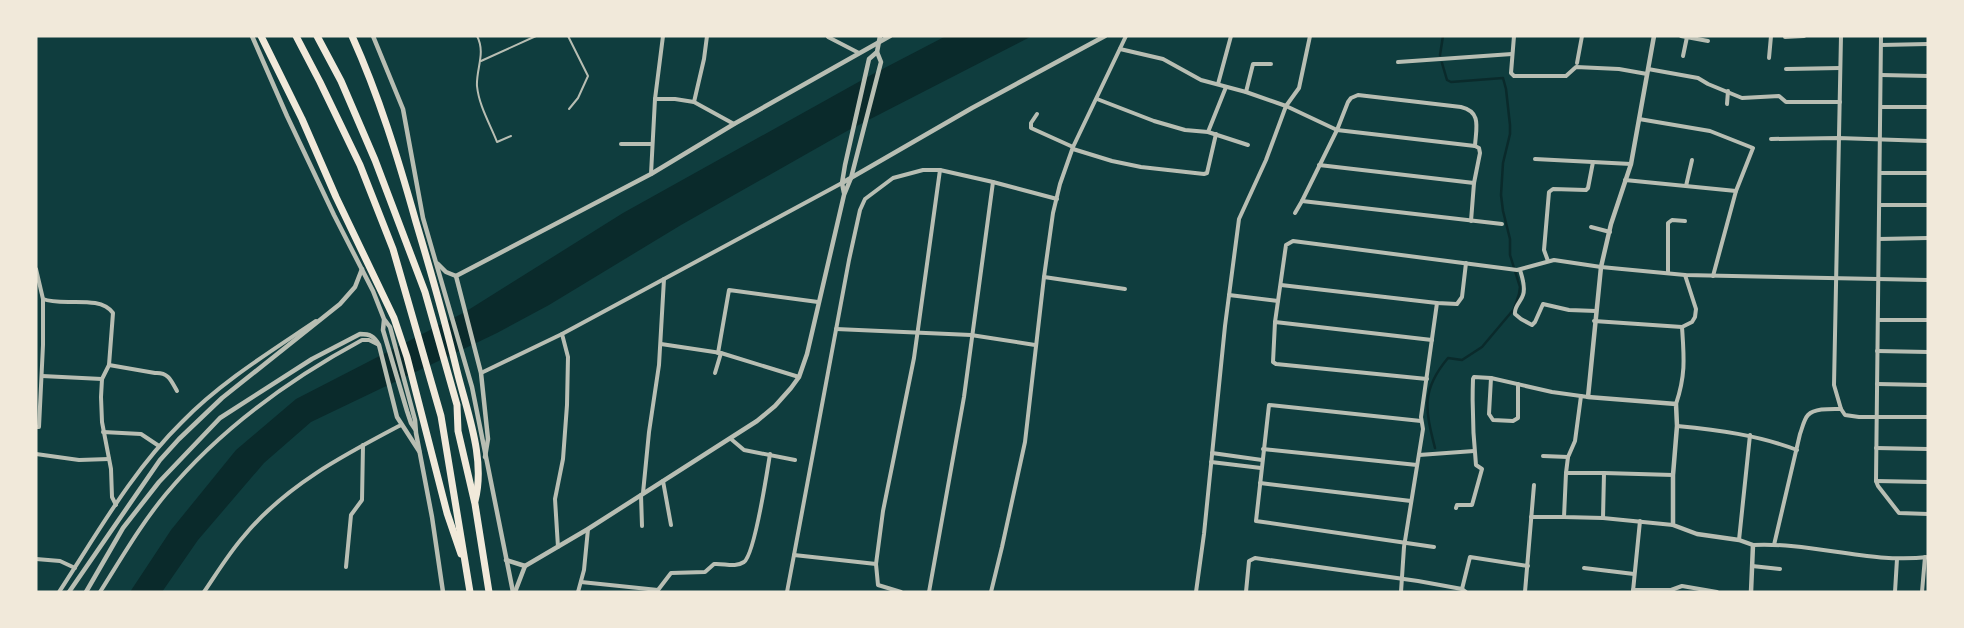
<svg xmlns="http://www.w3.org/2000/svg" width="1964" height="628" viewBox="0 0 1964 628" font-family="'Asap Condensed',sans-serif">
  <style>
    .water { fill: #0a2a2b }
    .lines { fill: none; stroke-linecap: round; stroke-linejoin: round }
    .stream { stroke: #0a2a2b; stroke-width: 2.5 }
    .service { stroke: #b8beb3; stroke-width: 2 }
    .minor { stroke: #b8beb3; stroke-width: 4 }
    .tertiary { stroke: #b8beb3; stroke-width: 4.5 }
    .motorway { stroke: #f1e9da; stroke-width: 7 }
  </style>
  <rect width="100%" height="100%" fill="#0f3d3e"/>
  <path class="water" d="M946,36H1032L847,131L681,225L549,305L497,333L311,422L264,463L198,540L162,592H130L171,530L236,450L296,399L465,312L623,213L871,75Z"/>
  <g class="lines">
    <g class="stream">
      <path d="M1440,55L1443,36"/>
      <path d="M1435,448C1425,409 1421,390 1448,358L1462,360L1482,347L1514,309L1519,294L1520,287L1510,255V239L1503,211L1501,195L1503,163L1510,134V125L1506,89L1503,78L1451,82L1447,80L1442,63"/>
    </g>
    <g class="service">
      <path d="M477,36C486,53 476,69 477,86C479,106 490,124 497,142L511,136"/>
      <path d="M568,36L588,76L578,98L569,109"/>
      <path d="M481,61L536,36"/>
    </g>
    <g class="minor">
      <path d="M1514,36L1511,73L1514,76H1566L1576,67L1619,69L1647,74"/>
      <path d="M1681,36L1708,41"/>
      <path d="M1841,36L1834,385L1841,409L1845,415L1859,417H1928"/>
      <path d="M1881,36L1876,481L1878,486L1899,513L1928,514"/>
      <path d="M828,37L859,53"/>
      <path d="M1785,37L1804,36"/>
      <path d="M1881,45L1928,44"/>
      <path d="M1120,49L1163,59L1201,80L1246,92L1286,106L1337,130L1475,146"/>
      <path d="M1683,56L1687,37"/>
      <path d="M1769,58L1771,36"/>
      <path d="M1398,62L1512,54"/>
      <path d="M1577,63L1582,36"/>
      <path d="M1648,69L1698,78L1708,84L1742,98L1779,96L1786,102H1840"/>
      <path d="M1786,69L1840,68"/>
      <path d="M1881,75L1928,76"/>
      <path d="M1218,84L1231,36"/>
      <path d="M1246,92L1253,64H1271"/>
      <path d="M655,99H675L694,102L734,124"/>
      <path d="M1097,99L1154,121L1185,130L1208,132L1248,145"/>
      <path d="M694,102L704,59L707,36"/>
      <path d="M1727,104L1728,91"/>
      <path d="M1881,107H1928"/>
      <path d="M1037,114L1031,123V128L1073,147"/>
      <path d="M1639,119L1710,131L1753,148L1736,191L1713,276"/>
      <path d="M1208,132L1226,87"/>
      <path d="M1771,139L1838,138L1928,141"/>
      <path d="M621,144H652"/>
      <path d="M1073,149L1112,161L1141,167L1204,174L1207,173L1216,134"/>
      <path d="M1535,159L1631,164"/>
      <path d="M1319,165L1474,183"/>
      <path d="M1881,173H1928"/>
      <path d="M651,174L655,99L663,36"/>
      <path d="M1625,180L1736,191"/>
      <path d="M1686,186L1692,160"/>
      <path d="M1302,201L1502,224"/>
      <path d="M1880,205H1928"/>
      <path d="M1295,213L1302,201L1337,130L1348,102L1351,98L1358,95L1461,107C1482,112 1476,128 1475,146L1479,148L1480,153L1474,183L1471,221"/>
      <path d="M1591,227L1610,232"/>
      <path d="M1879,239L1928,238"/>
      <path d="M1548,261L1544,250L1549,192L1553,189L1586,190L1588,188L1593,162"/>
      <path d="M36,269L43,299C62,307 99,294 113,313L109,365L102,379L101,397L102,422L111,469L112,497L116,505"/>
      <path d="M1520,270C1522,277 1526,287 1523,295C1521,302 1514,306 1515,314L1521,319L1532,325L1535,322L1543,304L1569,310L1596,311"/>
      <path d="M1668,273V223L1672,220L1685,221"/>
      <path d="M1044,277L1125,289"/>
      <path d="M1281,285L1437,303L1457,304L1462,297L1466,263"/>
      <path d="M1229,295L1278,301"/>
      <path d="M1878,320H1928"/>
      <path d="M1594,321L1682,327"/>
      <path d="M1275,322L1432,340"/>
      <path d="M836,329L971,335L1035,345"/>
      <path d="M661,344L721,353L799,377"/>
      <path d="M1877,351L1928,352"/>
      <path d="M718,353L729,290L818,302"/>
      <path d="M109,365L155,373C168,372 171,380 177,391"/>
      <path d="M481,373L562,334L842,183"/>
      <path d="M715,373L721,353"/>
      <path d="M42,376L102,379"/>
      <path d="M1491,378L1489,414L1493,420L1513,421L1518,418V384"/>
      <path d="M1427,379L1276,364L1273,362L1275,322L1286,245L1293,241L1517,270L1554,260L1601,267L1685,275L1928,280"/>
      <path d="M1877,384L1928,385"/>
      <path d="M1581,396L1575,441L1568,457L1566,473L1564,517L1603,518L1673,525"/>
      <path d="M1676,404C1686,374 1684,357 1682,327L1692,322L1695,317L1696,309L1685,275"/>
      <path d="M1421,421L1269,405L1256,521L1434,547"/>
      <path d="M1677,426C1718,430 1758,435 1797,450"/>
      <path d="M36,427H39L43,345V299"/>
      <path d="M103,432L141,434L159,446"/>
      <path d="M731,439L744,450L795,460"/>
      <path d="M1876,448L1928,449"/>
      <path d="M1263,449L1417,465"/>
      <path d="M1212,453L1262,460"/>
      <path d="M36,454L79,460L109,459"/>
      <path d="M1419,455L1474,451"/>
      <path d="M1543,456L1568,457"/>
      <path d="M1211,462L1261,468"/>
      <path d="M1566,473H1604L1603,518"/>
      <path d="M1604,473L1673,475"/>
      <path d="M663,481L671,525"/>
      <path d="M1876,481L1928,482"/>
      <path d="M1260,483L1411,501"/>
      <path d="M643,493L649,432L659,365L664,279"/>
      <path d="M641,495L642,526"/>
      <path d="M1456,508L1457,505H1472L1482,469L1476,465C1473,436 1472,408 1473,379L1474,377L1491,378L1552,392L1588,397"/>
      <path d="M1531,517H1564"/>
      <path d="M1739,540L1750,435"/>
      <path d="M1753,545C1812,542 1869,564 1928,557"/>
      <path d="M1774,545L1800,434C1802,429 1804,419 1808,415C1815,408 1831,409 1841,409"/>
      <path d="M558,547L555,499L563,459L567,405L568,357L562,334"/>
      <path d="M36,559L60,561L75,568"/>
      <path d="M876,564L794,555L849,260L860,210L865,199L893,178L923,170H940L993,182L1057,199"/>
      <path d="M1752,566L1780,569"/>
      <path d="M346,567L351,515L362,500L363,445"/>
      <path d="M1584,568L1634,574"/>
      <path d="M581,582L658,590L671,573L705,572L714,564C724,563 735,568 744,562C755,554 767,472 770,454"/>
      <path d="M1462,589L1470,557L1528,566"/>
      <path d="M1633,590H1671L1682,586L1717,592"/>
      <path d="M1633,591L1640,521"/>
      <path d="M59,592C97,534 132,471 182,422C221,382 270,352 316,321"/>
      <path d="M100,592C121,559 141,524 166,494C220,429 288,380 362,340H369L379,345"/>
      <path d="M204,592C217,573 229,553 244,536C286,485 344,455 401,425"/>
      <path d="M578,592L584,570L588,529"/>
      <path d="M787,592L794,555"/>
      <path d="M901,592L878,585L876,564L883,511L914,358L940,170"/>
      <path d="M929,592L964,397L993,182"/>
      <path d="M991,592L1002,547L1025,442L1044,277L1053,213L1060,184L1073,147L1126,36"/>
      <path d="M1196,592L1204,534L1225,326L1239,219L1266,160L1286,106L1299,88L1310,36"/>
      <path d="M1246,592L1249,561L1255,558L1418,581L1462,589L1466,592"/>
      <path d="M1401,592L1404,547L1423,429L1421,417L1437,303"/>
      <path d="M1525,592L1534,485"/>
      <path d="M1895,592L1897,559"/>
      <path d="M1922,592L1925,557"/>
    </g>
    <g class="tertiary">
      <path d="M252,36L287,116L334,215L373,291L384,319L390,327L415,420L416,433L432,517L443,592"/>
      <path d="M373,36L403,109L423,218L472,387L513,592"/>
      <path d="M1654,36L1631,164L1611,224L1601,267L1588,397L1676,404L1677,426L1673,475V525L1697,534L1739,540L1753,545L1751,592"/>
      <path d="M842,183L972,108L1105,36"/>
      <path d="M844,193L842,183L845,165L869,59L877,52L880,36"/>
      <path d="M438,264L446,272L456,276"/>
      <path d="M384,320L383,330L407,411L411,423L415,429"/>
      <path d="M485,457L488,439L481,373L456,276L651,174L734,124L890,36"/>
      <path d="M506,560L525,566"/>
      <path d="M69,592L160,460L179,439L222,398L340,304L355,287L362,269"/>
      <path d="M86,592L123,528L159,482L220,418L312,359L360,334C370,334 374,336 379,345L397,417L419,451"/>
      <path d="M515,592L525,566L588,529L757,421L775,406L791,388L799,377L807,354L844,195L851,178L881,62L877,52"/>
    </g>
    <g class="motorway">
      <path d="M261,36L302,119L336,197L394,318L407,357L447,513L461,554"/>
      <path d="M296,36L320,82L360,165L393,249L441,416L470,592"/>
      <path d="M317,36L341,81L375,160L425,292L457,405L458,431L475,504L489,592"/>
      <path d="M352,36C379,96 398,158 416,222C431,272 445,321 457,371C467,412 486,459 475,501"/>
    </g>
  </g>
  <rect width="1964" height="628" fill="none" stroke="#f1e9da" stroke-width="75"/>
</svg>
